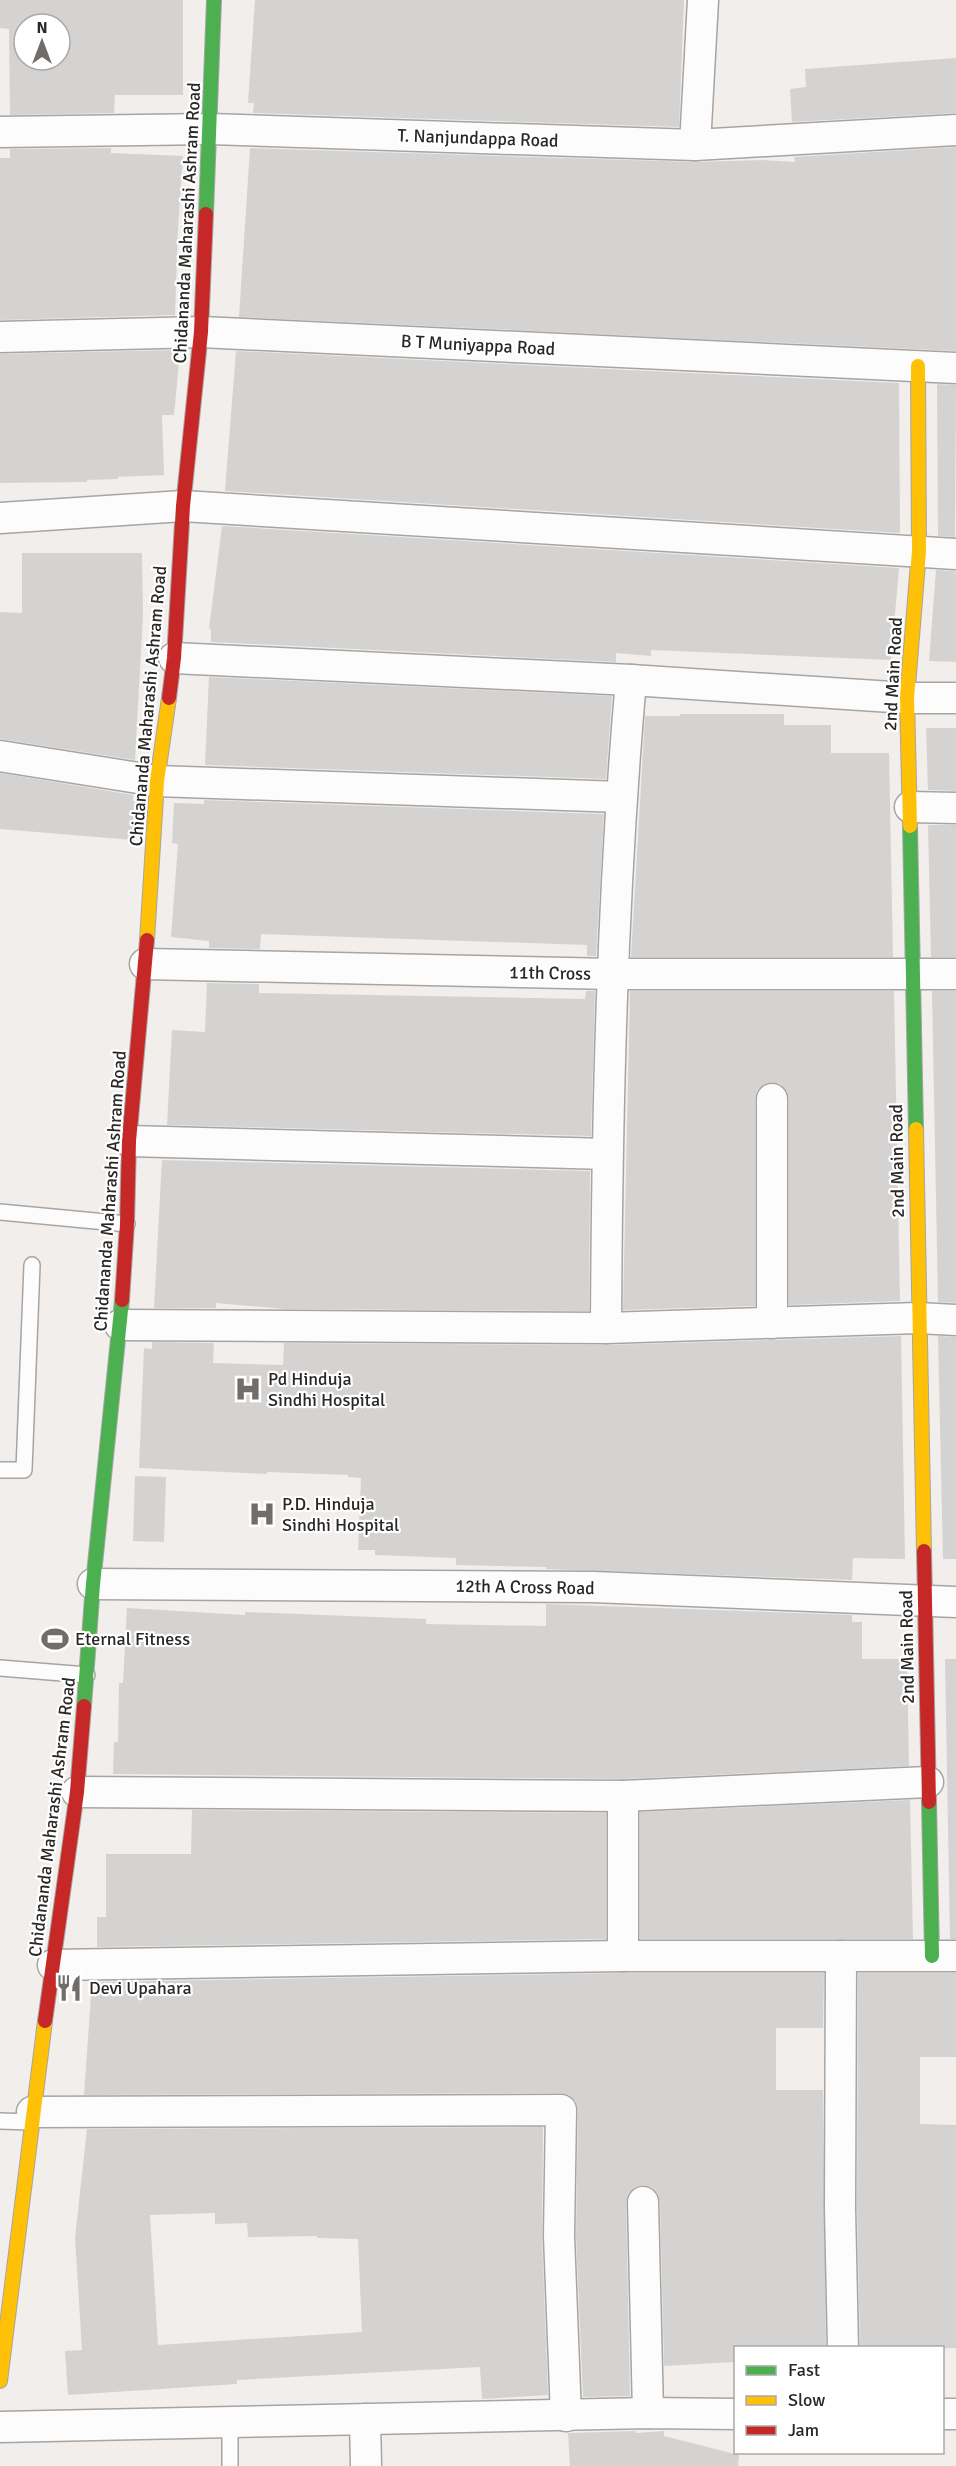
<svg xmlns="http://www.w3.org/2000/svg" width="956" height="2466" viewBox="0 0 956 2466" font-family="Signika,sans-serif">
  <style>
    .building { fill: #d5d3d1; fill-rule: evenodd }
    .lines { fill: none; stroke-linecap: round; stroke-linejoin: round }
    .lane-casing { stroke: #a7a5a4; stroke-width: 18 }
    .street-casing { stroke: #a7a5a4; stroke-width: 33 }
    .fast-casing { stroke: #a7a5a4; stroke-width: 16 }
    .slow-casing { stroke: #a7a5a4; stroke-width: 16 }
    .jam-casing { stroke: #a7a5a4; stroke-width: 16 }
    .lane { stroke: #fdfcfc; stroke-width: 15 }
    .street { stroke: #fdfcfc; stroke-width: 30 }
    .fast { stroke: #4caf50; stroke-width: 14 }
    .slow { stroke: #ffc107; stroke-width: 14 }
    .jam { stroke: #c62828; stroke-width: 14 }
    .labels { text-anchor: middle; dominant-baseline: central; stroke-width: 4.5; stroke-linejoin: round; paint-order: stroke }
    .street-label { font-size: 18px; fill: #2a2826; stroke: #fff }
    .poi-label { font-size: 18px; fill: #2a2826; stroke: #fff; text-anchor: start }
  </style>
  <rect width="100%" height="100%" fill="#f1eeeb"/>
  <g class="building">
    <path d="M0,0H183V95H115L114,113L10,115L9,29L0,28ZM24,24H60V60H24Z"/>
    <path d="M255,0H684L679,127L253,113L254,103H248Z"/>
    <path d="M956,58V113L792,122L790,89L806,87L805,69Z"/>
    <path d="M956,147V351L239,317L250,148L694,162L762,160L795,162L794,157Z"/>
    <path d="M111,148V153L183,156L178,228L175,315L0,320V158H10V149Z"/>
    <path d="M174,350L173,355H179V363L174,415H162L164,475L118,477V479L87,480V482L0,483V354Z"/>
    <path d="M236,351L899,383L900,533L225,491Z"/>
    <path d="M937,384L956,385L955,537L938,536Z"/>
    <path d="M222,526L899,568L891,660L651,650V656L616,653V662L211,642V629H209Z"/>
    <path d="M22,553H142L143,615L135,760L0,739V612L22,613Z"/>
    <path d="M936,570L955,571L956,575V662L929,661Z"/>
    <path d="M209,677L612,696L606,779L205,765Z"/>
    <path d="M680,714H784V725H831V753H889L893,957H631L645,716H680Z"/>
    <path d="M926,728H956V791L928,790Z"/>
    <path d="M0,773L133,795V801H137L134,840L0,829Z"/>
    <path d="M204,800L604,814L596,956H587V945L261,934L260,949L209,948V941L171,937L178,844L172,843L174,803L204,804Z"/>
    <path d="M928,825H956V957H931Z"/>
    <path d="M207,983L259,984V993L585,999L586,991H595L591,1136L167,1125L172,1030L205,1032Z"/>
    <path d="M630,991H894L900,1301L789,1305V1099L787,1091L781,1084L771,1082L764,1084L757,1090L755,1099V1306L623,1310Z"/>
    <path d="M932,991H956V1303L938,1302Z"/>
    <path d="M162,1160L590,1171L589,1311L285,1309L216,1303V1308H154Z"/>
    <path d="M901,1336L905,1559L853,1558L852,1580L546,1569V1567L456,1565V1558L375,1555V1550H358L361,1478L348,1477V1475L267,1472V1474L139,1468L144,1348L152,1349V1342L214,1343L213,1363L283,1365L284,1343L607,1345Z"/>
    <path d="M938,1336L956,1337V1559H943Z"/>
    <path d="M135,1476L166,1477L164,1542L133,1541Z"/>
    <path d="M546,1604L852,1615V1622H862V1659H907L909,1766L623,1779L113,1774L114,1742H118L119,1683H123L127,1608L245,1615V1612L426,1619V1624L546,1626Z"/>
    <path d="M945,1659H956V1939H950Z"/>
    <path d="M910,1800L913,1939H640V1812Z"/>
    <path d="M192,1810L606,1813V1939L97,1947V1917H106V1854H191Z"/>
    <path d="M623,1973H824L823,2028H776V2090H823L826,2348H735V2362L664,2366L660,2202L658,2194L652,2187L642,2185L635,2187L628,2193L626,2202L630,2396L583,2397L576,2236L578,2110L576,2101L569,2095L561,2093L84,2095L92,1982Z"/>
    <path d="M858,1973H956V2057H920V2124L956,2125V2348H860L857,2208Z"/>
    <path d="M543,2127L542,2237L548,2395L482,2399L480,2367L237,2380V2384L68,2395L65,2351L82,2350L75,2238L87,2129ZM215,2213V2224L247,2223L248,2237L317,2236V2238L358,2239L362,2332L158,2345L150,2215Z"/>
    <path d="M635,2431L636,2433L664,2431V2436L739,2455L738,2466H570L568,2433Z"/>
  </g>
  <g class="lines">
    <defs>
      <g id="lane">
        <path d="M0,1212L127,1224"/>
        <path d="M0,1470H24L32,1265"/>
        <path d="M0,1668L87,1675"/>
        <path d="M0,2121L31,2122"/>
        <path d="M230,2422V2466"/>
      </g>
      <g id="street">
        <path d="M0,132L210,129L695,145L956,130"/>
        <path d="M695,145L703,0"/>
        <path d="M0,337L201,332L956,368"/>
        <path d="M0,518L183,506L956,554"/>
        <path d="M174,658L631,680L907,698H956"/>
        <path d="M0,756L157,781L621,797"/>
        <path d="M910,807L956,808"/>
        <path d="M145,964L612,974H956"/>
        <path d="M129,1141L607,1154"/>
        <path d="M772,1323V1099"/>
        <path d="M120,1325L606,1328L918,1318L956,1320"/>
        <path d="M606,1328C607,1112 612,896 631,680"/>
        <path d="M93,1584L593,1587L956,1602"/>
        <path d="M77,1792L623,1796L928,1782"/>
        <path d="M623,1796V1956"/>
        <path d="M841,1956L840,2208L843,2348"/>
        <path d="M53,1965L623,1956H956"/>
        <path d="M32,2112L561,2110L559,2236L566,2416"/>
        <path d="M643,2202L648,2413"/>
        <path d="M942,2414H956"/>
        <path d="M365,2419L366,2466"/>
        <path d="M0,2427L648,2413L736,2414"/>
      </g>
      <g id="fast">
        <path d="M206,214L214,0"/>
        <path d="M910,826L916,1129"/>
        <path d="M84,1706L93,1584L122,1300"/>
        <path d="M929,1802L932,1956"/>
      </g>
      <g id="slow">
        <path d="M910,826L907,698L919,551L918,366"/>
        <path d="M147,940L157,781L169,698"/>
        <path d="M916,1129L924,1551"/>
        <path d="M0,2381L45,2021"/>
      </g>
      <g id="jam">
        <path d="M169,698L174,658L183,506L201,332L206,214"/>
        <path d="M122,1300L127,1224L129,1141L147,940"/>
        <path d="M924,1551L929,1802"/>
        <path d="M45,2021L77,1792L84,1706"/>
      </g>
    </defs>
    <use href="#lane" class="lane-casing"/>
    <use href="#street" class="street-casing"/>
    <use href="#fast" class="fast-casing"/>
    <use href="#slow" class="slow-casing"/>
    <use href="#jam" class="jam-casing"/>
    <use href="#lane" class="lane"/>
    <use href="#street" class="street"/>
    <use href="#fast" class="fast"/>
    <use href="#slow" class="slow"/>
    <use href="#jam" class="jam"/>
  </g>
  <defs>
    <symbol id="hospital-bare" viewBox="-9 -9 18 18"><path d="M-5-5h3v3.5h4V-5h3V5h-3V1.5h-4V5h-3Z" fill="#706d6b" stroke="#fff" stroke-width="2.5" paint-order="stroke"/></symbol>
    <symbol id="stadium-bare" viewBox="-9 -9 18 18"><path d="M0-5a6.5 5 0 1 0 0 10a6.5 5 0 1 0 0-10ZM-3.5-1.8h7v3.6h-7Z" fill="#706d6b" stroke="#fff" stroke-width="2.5" paint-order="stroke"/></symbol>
    <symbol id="restaurant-bare" viewBox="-9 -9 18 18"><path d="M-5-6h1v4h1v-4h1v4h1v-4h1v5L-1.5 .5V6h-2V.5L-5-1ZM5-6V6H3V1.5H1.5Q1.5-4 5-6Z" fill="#706d6b" stroke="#fff" stroke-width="2.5" paint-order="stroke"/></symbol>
  </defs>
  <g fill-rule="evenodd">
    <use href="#hospital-bare" x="229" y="1370" width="38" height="38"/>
    <use href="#hospital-bare" x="243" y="1495" width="38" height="38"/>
    <use href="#stadium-bare" x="36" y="1620" width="38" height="38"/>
    <use href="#restaurant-bare" x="50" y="1969" width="38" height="38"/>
  </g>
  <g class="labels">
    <g class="street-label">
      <text transform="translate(478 138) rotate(2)">T. Nanjundappa Road</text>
      <text transform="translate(187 223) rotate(-87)">Chidananda Maharashi Ashram Road</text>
      <text transform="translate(478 345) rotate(3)">B T Muniyappa Road</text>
      <text transform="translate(893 674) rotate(-87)">2nd Main Road</text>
      <text transform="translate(148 706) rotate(-85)">Chidananda Maharashi Ashram Road</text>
      <text transform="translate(550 973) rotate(1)">11th Cross</text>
      <text transform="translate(897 1161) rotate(-91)">2nd Main Road</text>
      <text transform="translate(110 1191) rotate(-86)">Chidananda Maharashi Ashram Road</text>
      <text transform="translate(525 1587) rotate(1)">12th A Cross Road</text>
      <text transform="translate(907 1647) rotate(-91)">2nd Main Road</text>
      <text transform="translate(52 1817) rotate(-83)">Chidananda Maharashi Ashram Road</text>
    </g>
    <g class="poi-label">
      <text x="268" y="1379">Pd Hinduja<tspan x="268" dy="21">Sindhi Hospital</tspan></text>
      <text x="282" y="1504">P.D. Hinduja<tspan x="282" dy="21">Sindhi Hospital</tspan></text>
      <text x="75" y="1639">Eternal Fitness</text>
      <text x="89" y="1988">Devi Upahara</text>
    </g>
  </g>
  <rect x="734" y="2346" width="210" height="108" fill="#ffffff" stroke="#aaa9a8" stroke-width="1.5"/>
  <rect x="746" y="2366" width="30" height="9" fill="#4caf50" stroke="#aaa9a8" stroke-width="1.5"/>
  <text x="788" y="2376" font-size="18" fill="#2a2826">Fast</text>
  <rect x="746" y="2396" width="30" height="9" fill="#ffc107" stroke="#aaa9a8" stroke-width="1.5"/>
  <text x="788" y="2406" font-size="18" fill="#2a2826">Slow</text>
  <rect x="746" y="2426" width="30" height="9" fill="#c62828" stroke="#aaa9a8" stroke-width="1.5"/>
  <text x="788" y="2436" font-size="18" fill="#2a2826">Jam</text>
  <g transform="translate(42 42)"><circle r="28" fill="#ffffff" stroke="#aaa9a8" stroke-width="1.5"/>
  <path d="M0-4.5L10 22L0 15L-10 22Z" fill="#706d6b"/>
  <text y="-9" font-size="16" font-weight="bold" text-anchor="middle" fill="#2a2826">N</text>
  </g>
</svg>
